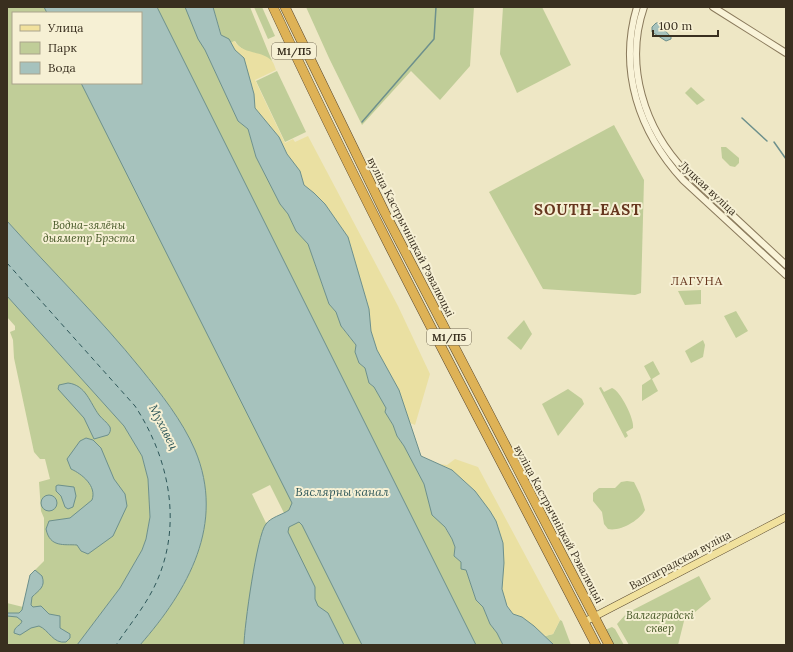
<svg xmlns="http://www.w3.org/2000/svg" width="793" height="652" viewBox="0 0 793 652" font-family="Lora,serif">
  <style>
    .green { fill: #c0cd98; fill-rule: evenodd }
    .sand { fill: #eae0a2 }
    .water { fill: #a6c2bd; stroke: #6d908c }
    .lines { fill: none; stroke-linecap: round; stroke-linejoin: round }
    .stream { stroke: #6d908c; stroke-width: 1.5 }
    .ferry { stroke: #2e5759; stroke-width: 1; stroke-dasharray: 5 4; stroke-linecap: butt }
    .minor-casing { stroke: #89795b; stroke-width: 8 }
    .major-casing { stroke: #57472f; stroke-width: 8 }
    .highway-casing { stroke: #57472f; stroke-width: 10 }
    .minor { stroke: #f9f3d8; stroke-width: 6 }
    .major { stroke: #f1e19d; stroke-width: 7 }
    .highway { stroke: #deb256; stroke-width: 9 }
    .labels { text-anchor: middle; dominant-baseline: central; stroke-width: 4; stroke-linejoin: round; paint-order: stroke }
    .shield { fill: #f6f0d4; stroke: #726955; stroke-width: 1 }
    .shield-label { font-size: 10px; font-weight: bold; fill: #392f1f }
    .street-label { font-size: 11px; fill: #392f1f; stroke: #f6f0d4 }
    .park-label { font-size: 11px; font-style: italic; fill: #445625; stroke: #f6f0d4 }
    .neighbourhood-label { font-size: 12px; letter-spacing: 1px; fill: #66361e; stroke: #f6f0d4 }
    .water-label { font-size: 12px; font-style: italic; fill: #2e5759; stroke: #f6f0d4 }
    .district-label { font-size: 15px; font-weight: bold; letter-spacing: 1px; fill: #66361e; stroke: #f6f0d4 }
  </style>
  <rect width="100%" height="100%" fill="#eee7c5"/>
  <g class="green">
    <path d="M7,7H185L238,121L248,129L256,157L280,204L288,214L296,231L308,244L329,304L336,312L343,329L356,345L355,352L359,363L365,368L369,383L374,387L386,408L385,412L393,425L397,436L404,446L424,484L430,504L452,539L455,547L454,556L461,562V568L466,570L476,600L483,607L490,624L497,633L503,645H140C188,590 226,524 195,450C182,420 161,394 141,369C99,317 52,271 7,221ZM13,13H141V83H13ZM270,485L284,513L266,523L252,494Z"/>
    <path d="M213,7H250L272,61C260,54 241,53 235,41L231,43L228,39L222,37Z"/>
    <path d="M254,7H262L275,36L268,39Z"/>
    <path d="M306,7H474L470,66L440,100L411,71L362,125L329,58Z"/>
    <path d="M503,7H542L571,65L517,93L500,54Z"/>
    <path d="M277,71L306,132L285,142L256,81Z"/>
    <path d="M691,87L705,100L697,105L685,93Z"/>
    <path d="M614,125L644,180L641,293L635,295L543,289L489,192Z"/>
    <path d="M721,147H726L739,158V163L735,167L730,166L722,158Z"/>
    <path d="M701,290V304L685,305L678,291Z"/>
    <path d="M7,296L124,426L142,456L148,479L150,517L146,539L142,550L120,588L77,645H7V603L23,607L30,575L44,561V518L41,511L39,482L50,479L45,459H40L34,452L14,358L13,340L10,332L15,330V326L7,317Z"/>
    <path d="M736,311L748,331L736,338L724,316Z"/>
    <path d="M524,320L532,334L521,350L507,338Z"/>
    <path d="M703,340L705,345L703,357L691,363L685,351Z"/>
    <path d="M653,361L660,374L652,379L658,391L642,401V385L651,379L644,366Z"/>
    <path d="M601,387L604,392L612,388C620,390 635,420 633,428L626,432L628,436L625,438L599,388Z"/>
    <path d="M568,389L582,399L584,404L558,436L542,404Z"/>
    <path d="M627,481L634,482L640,494L645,510C640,520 620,532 608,529L604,524L602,512L593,501V493L599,488H615L621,482Z"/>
    <path d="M699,576L711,599L684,621L678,645H629L617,624L627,613Z"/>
    <path d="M560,620L562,621L571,645H554L545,636L553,634Z"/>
    <path d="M612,627L615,629L624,645H614L605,630Z"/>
  </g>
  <g class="sand">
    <path d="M234,41C243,55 262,50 272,61C274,63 275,68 276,70L255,80L285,143L293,139L295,142L308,136L398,306L430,374L415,425L410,423L399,390L378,353L371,331L369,309L348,237L325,204L304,185L301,174L287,154L279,137L255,108L254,94L244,59L235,50L231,43Z"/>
    <path d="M455,459L478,467L560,620L553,634L545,636L522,617L513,614L505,601L502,589L503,543L490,511L469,485L449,468L438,464L447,465Z"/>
  </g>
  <g class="water">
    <path d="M44,7H157L476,645H362L302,525L299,522L289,527L288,532L315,587V599L318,606L328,613L344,645H244C244,628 257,534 266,524C271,517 282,515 289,510L292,503L81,83H141V13H47Z"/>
    <path d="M185,7H213L221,35L229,39L235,50L244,58L254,94L255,108L279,137L287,154L300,171L304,185L314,193L325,204L348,237L369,309L371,331L377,350L399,390L421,456L452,470L475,491L490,511L496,521L503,543L504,563L502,589L507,606L513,614L522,617L534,626L554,645H503L497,633L490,624L483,607L476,600L466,570L461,569V562L454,556L455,547L452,539L445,527L432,515L424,484L404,446L397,436L393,425L385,412L386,408L374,387L369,383L365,368L359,363L355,352L356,345L341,326L336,312L329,304L308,244L296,231L288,214L280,204L256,157L248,129L238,121L205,50L198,39Z"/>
    <path d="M656,23H658L671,37V39L666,41L652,32V27Z"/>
    <path d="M7,221C52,271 99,317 141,369C161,394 182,420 195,450C226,524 188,590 140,645H77L120,588L142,550L146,539L150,517L148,479L142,456L124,426L7,296Z"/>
    <path d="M68,383C86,385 90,403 99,415C102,419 107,422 110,427C111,430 110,433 108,435L94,439L84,418L58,389L59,385Z"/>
    <path d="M86,438L93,440L101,448L114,479L125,494L127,506L113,536L88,554L81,551L77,545C64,544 50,548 46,529L49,521L70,518L92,500C97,486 82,474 71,469L67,459L80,441Z"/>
    <path d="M58,485L74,487L76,496L73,507L68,509L65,507L61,496L56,491V486Z"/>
    <circle cx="49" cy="503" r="8"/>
    <path d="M35,570L42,576C46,587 39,590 32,597L31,605L33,607L41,606L49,614L60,616V628L70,634V638L66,642C53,644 49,630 39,626L31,628L20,635L14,633C14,626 21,626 22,621L17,617L7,616V613H19L22,610L30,575Z"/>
  </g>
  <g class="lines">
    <g class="stream">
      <path d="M742,118L767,141"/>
      <path d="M362,122L434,39L436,7"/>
      <path d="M774,142L786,159"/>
      <path d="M786,189V214"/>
    </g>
    <path class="ferry" d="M7,263L135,406C173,464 185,538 147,600C138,615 126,630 116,645"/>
    <defs>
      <g id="minor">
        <path d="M637,7C618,70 639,132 683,180L786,275"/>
        <path d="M644,7C624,65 644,129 686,172L786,265"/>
        <path d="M713,7L786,53"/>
      </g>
      <path id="major" d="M584,622L786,517"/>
      <g id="highway">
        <path d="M273,7C373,223 487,433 596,645"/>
        <path d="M285,7L385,213L609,645"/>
      </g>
    </defs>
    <use href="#minor" class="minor-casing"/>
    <use href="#major" class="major-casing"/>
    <use href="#highway" class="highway-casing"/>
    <use href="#minor" class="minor"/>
    <use href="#major" class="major"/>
    <use href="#highway" class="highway"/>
  </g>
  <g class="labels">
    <g class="shield">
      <rect x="272" y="43" width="44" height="16" rx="3"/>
      <rect x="427" y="329" width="44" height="16" rx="3"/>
    </g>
    <g class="shield-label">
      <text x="294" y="51">М1/П5</text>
      <text x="449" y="337">М1/П5</text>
    </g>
    <g class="street-label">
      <text transform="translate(708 188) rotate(43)">Луцкая вуліца</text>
      <text transform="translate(411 237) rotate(63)">вуліца Кастрычніцкай Рэвалюцыі</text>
      <text transform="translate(559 524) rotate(62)">вуліца Кастрычніцкай Рэвалюцыі</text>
      <text transform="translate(680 560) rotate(-28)">Валгаградская вуліца</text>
    </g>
    <g class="park-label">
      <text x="89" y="225">Водна-зялёны<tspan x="89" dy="13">дыяметр Брэста</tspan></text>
      <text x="660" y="615">Валгаградскі<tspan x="660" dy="13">сквер</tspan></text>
    </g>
    <g class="neighbourhood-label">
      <text x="697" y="280">ЛАГУНА</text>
    </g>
    <g class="water-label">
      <text transform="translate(164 427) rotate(63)">Мухавец</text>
      <text x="342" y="491">Вяслярны канал</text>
    </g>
    <g class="district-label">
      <text x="588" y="209">SOUTH-EAST</text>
    </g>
  </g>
  <rect width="793" height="652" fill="none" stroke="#392f1f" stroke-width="16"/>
  <rect x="12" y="12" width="130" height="72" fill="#f6f0d4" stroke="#aaa38c"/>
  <rect x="20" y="25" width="20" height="6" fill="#f1e19d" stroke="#aaa38c"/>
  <text x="48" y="32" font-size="12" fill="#392f1f">Улица</text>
  <rect x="20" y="42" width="20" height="12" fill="#c0cd98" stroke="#aaa38c"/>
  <text x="48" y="52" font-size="12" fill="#392f1f">Парк</text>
  <rect x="20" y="62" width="20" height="12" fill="#a6c2bd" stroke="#aaa38c"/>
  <text x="48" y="72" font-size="12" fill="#392f1f">Вода</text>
  <path d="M653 30v6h65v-6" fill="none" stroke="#392f1f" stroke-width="2"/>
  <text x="659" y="30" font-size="12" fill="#392f1f" stroke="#f6f0d4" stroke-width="3" paint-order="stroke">100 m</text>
</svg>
